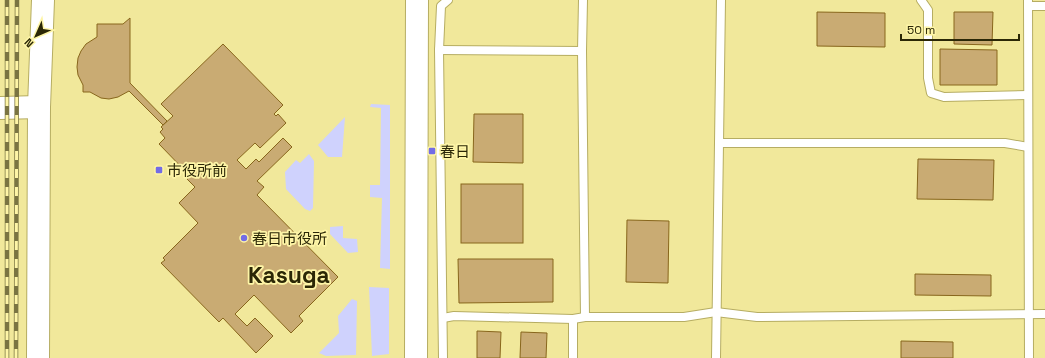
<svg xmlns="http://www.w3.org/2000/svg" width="1045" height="358" viewBox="0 0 1045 358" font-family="'Space Grotesk','Noto Sans JP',sans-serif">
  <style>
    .green { fill: #cfd2fd }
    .building { fill: #c9ab73; stroke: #88661c }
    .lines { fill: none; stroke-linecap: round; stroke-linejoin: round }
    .lane-casing { stroke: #b6ad62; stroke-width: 10 }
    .secondary-casing { stroke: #b6ad62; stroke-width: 24 }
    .lane { stroke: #fff; stroke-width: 8 }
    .secondary { stroke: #fff; stroke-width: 22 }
    .rail-casing { stroke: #7a7442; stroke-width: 4.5 }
    .rail { stroke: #fef5a7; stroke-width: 3; stroke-dasharray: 9; stroke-linecap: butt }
    .poi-dot { fill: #736ce6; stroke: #fef5a7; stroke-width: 1.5 }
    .labels { text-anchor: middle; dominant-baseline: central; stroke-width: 3.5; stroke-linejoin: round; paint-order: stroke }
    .poi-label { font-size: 15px; fill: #2b2706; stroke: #fef5a7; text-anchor: start }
    .town-label { font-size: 23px; font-weight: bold; fill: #2b2706; stroke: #fef5a7 }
  </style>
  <rect width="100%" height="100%" fill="#f1e89b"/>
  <g class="green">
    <path d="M371,104L390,105V269L380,268L382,198L370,197V185H380L381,108L370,107Z"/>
    <path d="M345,117L342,157H328L318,145Z"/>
    <path d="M309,154L314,161L313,208L310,211L305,209L286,189L285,172L296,160L300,163Z"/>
    <path d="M343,226V238L357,239L358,252L348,253L330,234V227Z"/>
    <path d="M369,287L389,288V354L372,356Z"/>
    <path d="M352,299L357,301L356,355L326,356L319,353L339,333L338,316Z"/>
  </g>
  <g class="building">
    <path d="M817,12L885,13V47L817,46Z"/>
    <path d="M954,12H993L992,45L954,44Z"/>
    <path d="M130,18V83L167,121L163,125L129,91L118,97L109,99L101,98L90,92H83V85L78,75L77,67L78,58L81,51L86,44L97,37V24H123Z"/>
    <path d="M223,44L283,105L274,114L276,116L278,114L286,123L260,148L255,143L237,160L246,169L256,159L259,162L283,138L292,147L257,181L264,187L257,195L338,277L299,316L303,321L291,333L254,295L235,314L247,326L255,318L273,336L256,353L223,318L219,322L161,263L165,260L163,258L198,223L179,203L195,187L187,179L190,176L159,144L165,138L160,132L163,129L161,127L173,116L161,104Z"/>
    <path d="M940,49L997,50V85H940Z"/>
    <path d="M474,114H523V163L473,162Z"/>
    <path d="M918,159L994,160L993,200L917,199Z"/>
    <rect x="461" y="184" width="62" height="59"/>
    <path d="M627,220L669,221L668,283L626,282Z"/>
    <path d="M458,259H553V302L459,303Z"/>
    <path d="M915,274L991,275V296L915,295Z"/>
    <path d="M477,331L501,332L500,358H477Z"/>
    <path d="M521,332L547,333L546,358H520Z"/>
    <path d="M901,341L953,342V358H901Z"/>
  </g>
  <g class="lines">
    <defs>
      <g id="lane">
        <path d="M583,0L582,51L585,317"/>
        <path d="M921,0L928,10V78L931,93L944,97L1028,95"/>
        <path d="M1028,0L1029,358"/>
        <path d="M1028,6H1045"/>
        <path d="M439,50L582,51"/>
        <path d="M719,143H1005L1028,147"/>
        <path d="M443,318L454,316L573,319L585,317H684L716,312L757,317L1045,314"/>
        <path d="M443,358L439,50L441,6L448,0"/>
        <path d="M573,358V319"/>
        <path d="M716,358L721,0"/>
      </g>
      <g id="secondary">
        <path d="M0,108L39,107"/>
        <path d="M38,358L39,107L43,0"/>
        <path d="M416,358L417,0"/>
      </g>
    </defs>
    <use href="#lane" class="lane-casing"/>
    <use href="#secondary" class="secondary-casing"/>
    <use href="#lane" class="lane"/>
    <use href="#secondary" class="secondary"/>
    <defs>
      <g id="rail">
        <path d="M7,358V0"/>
        <path d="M16,358L17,0"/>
      </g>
    </defs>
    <use href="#rail" class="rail-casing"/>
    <use href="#rail" class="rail"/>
  </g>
  <g class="poi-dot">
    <rect x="428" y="147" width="8" height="8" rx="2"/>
    <rect x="155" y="166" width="8" height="8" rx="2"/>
    <circle cx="244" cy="238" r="4"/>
  </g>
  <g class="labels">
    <g class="poi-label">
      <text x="440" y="151">春日</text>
      <text x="167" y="170">市役所前</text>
      <text x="252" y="238">春日市役所</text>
    </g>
    <g class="town-label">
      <text x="289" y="275">Kasuga</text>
    </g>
  </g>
  <g transform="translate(36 36) rotate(225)" stroke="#fef5a7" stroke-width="3" paint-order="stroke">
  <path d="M0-3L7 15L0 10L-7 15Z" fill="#2b2706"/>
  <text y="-6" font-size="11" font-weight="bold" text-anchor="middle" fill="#2b2706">N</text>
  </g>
  <path d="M901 34v6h118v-6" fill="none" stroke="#2b2706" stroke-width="2"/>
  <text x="907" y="34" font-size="12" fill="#2b2706" stroke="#fef5a7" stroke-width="3" paint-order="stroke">50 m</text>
</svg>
